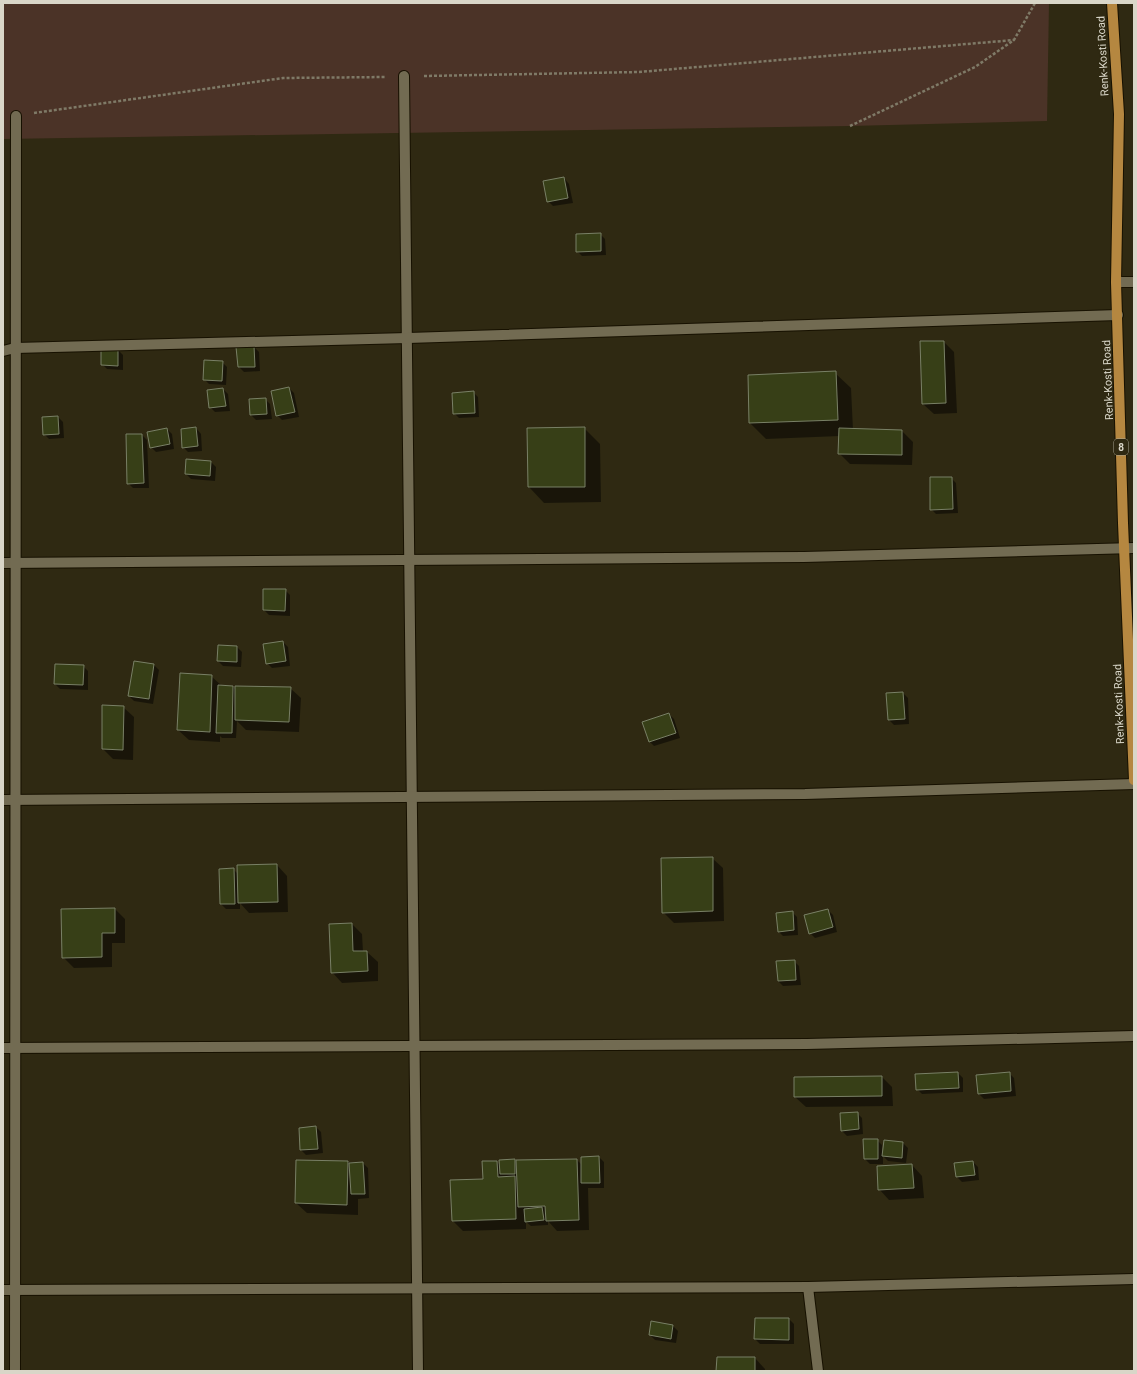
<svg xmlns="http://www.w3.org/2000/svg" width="1137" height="1374" viewBox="0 0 1137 1374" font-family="Roboto,sans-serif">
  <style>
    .green { fill: #4b3327 }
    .shadow { fill: #0007 }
    .building { fill: #373f17; stroke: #798066 }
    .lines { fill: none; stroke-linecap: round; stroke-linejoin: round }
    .street-casing { stroke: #171100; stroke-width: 12 }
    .primary-casing { stroke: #171100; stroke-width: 12 }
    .path { stroke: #7f7a67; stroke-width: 2.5; stroke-dasharray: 3 2; stroke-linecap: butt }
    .street { stroke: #726b52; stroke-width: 10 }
    .primary { stroke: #b58740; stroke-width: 10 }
    .labels { text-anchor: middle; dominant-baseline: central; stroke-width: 3; stroke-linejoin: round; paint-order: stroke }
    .shield { fill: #2f2912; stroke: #a6a291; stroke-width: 1 }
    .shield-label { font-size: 10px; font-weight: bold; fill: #d9d6c8 }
    .street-label { font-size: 11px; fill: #d9d6c8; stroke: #2f2912 }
  </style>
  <rect width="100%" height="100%" fill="#2f2912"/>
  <path class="green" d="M3,3H1049L1047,121L850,126L3,139Z"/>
  <g class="shadow">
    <path d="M564,178L569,184L573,203L553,206L548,201Z"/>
    <path d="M600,234L605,239L606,255L582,256L577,251Z"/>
    <path d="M944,342L954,352L957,413L934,414L923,404Z"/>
    <path d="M254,347L259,352L260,371L244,372L239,367Z"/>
    <path d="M118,350L123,355V370L107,369L102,364Z"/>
    <path d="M222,362L227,367L226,385L209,384L204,379Z"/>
    <path d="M835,373L851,388L853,430L902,431L913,442L912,465L850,464L839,453L840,436L766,439L750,423L749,376Z"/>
    <path d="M289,388L294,393L299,417L282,420L277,415Z"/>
    <path d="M223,389L228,394L230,411L215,412L210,407Z"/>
    <path d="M473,392L478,397L479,417L459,418L454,413Z"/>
    <path d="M265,399L270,404L272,419L256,420L251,415Z"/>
    <path d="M58,417L63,422L64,438L49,439L44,434Z"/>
    <path d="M196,428L201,434L202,451L188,452L183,447Z"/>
    <path d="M584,428L600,444L601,502L544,503L529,487L528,429Z"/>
    <path d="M167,429L172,434L174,449L156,452L151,447Z"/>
    <path d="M127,435H142L147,440L149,488H133L128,483Z"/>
    <path d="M211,462L216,467L215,481L191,479L186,474Z"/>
    <path d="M951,478L956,483L958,513L936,514L931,509Z"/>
    <path d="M285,590L290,595V616L269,615L264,610Z"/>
    <path d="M283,642L288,647L290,666L272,668L267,663Z"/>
    <path d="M237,647L242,652L241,667L223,666L218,661Z"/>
    <path d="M154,665L159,670L153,704L134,701L129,696Z"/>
    <path d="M83,666L88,671V690L60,689L55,684Z"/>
    <path d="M211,676L222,686L233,687L236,690L290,688L301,698L299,732L246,730L237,721L236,738H222L220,736V742L189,740L178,730Z"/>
    <path d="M903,693L908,698L909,724L894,725L889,720Z"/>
    <path d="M123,707L134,717L133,760L113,759L103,749Z"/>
    <path d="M669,714L674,719L680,738L654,746L649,741Z"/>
    <path d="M712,858L723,868L724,921L674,923L663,912Z"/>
    <path d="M277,865L287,876L288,912L249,913L240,903V909H226L221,904L220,870L233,869L238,874Z"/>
    <path d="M115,909L125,919V943H112V967L74,968L63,957Z"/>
    <path d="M828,910L833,915L837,932L815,938L810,933Z"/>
    <path d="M792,912L797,917L798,935L783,936L778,931Z"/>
    <path d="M352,924L362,934L363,952H367L378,962V981L342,983L332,972Z"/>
    <path d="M794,961L799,966L801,985L783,986L778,981Z"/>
    <path d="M958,1073L963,1078V1092L922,1094L917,1089Z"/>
    <path d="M1009,1073L1014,1078L1016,1096L984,1099L979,1094Z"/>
    <path d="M882,1077L892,1087L893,1106L806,1107L795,1097Z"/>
    <path d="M857,1113L862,1118L863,1134L847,1136L842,1131Z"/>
    <path d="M316,1127L321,1132L323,1153L306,1155L301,1150Z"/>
    <path d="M864,1140H877L882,1145V1152L903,1143L908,1148L906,1163L888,1161L883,1156V1164H870L865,1159Z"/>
    <path d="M599,1157L604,1162V1188H588L589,1230L557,1231L548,1221V1225L531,1226L526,1222V1229L463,1231L453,1221L497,1162L500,1165L514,1160H577L582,1165Z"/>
    <path d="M348,1162L363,1163L368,1168L369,1198L358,1199V1215L307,1213L296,1203Z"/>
    <path d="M973,1162L978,1167L979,1180L962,1182L957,1177Z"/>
    <path d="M912,1165L922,1176L924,1198L889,1200L879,1189Z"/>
    <path d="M789,1319L794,1324V1344H760L755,1339Z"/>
    <path d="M652,1322L673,1326L678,1331L676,1343L655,1340L650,1335Z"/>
    <path d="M755,1358L765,1369V1371H717Z"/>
  </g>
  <g class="building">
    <path d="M564,177L568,198L547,202L543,181Z"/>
    <path d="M601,233V251L576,252V234Z"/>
    <path d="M920,341H944L946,403L922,404Z"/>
    <path d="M254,346L255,367H238L236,347Z"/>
    <path d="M101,348L118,349V366L101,365Z"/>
    <path d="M204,360L223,361L222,381L203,380Z"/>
    <path d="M836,371L838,420L749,423L748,375Z"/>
    <path d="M289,387L295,412L276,416L271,391Z"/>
    <path d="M223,388L226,406L209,408L207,390Z"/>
    <path d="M474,391L475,413L453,414L452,393Z"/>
    <path d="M266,398L267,414L250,415L249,399Z"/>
    <path d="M58,416L59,434L43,435L42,417Z"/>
    <path d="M196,427L198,446L182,448L181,429Z"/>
    <path d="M585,427V487H528L527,428Z"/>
    <path d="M167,428L170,444L150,448L147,432Z"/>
    <path d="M839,428L902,430V455L838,454Z"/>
    <path d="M126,434H142L144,483L127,484Z"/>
    <path d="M186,459L211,461L210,476L185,474Z"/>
    <path d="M930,477H952L953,509L930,510Z"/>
    <path d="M263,589H286L285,611L263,610Z"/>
    <path d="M283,641L286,661L266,664L263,644Z"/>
    <path d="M218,645L237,646V662L217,661Z"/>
    <path d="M134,661L154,664L149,699L128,696Z"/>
    <path d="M55,664L84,665L83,685L54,684Z"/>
    <path d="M180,673L212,675L210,732L177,730Z"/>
    <path d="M218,685L233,686L232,733H216Z"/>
    <path d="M235,686L291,687L289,722L235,720Z"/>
    <path d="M903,692L905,719L888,720L886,693Z"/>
    <path d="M102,705L124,706L123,750L102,749Z"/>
    <path d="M669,713L676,733L649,742L642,722Z"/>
    <path d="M713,857V911L662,913L661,858Z"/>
    <path d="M277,864L278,902L238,903L237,865Z"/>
    <path d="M234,868L235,904H220L219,869Z"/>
    <path d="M115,908V933H102V957L62,958L61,909Z"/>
    <path d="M828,909L833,927L809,934L804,915Z"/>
    <path d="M793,911L794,930L778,932L776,913Z"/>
    <path d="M352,923L353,951H367L368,971L331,973L329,924Z"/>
    <path d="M795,960L796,980L778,981L776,961Z"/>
    <path d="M958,1072L959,1088L916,1090L915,1074Z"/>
    <path d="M1010,1072L1011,1091L978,1094L976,1075Z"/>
    <path d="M882,1076V1096L794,1097V1077Z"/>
    <path d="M858,1112L859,1129L841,1131L840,1113Z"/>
    <path d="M316,1126L318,1149L300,1150L299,1128Z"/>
    <path d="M863,1139H878V1159H864Z"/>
    <path d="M884,1140L903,1142L902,1158L882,1156Z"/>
    <path d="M599,1156L600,1183H581V1157Z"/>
    <path d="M515,1159V1174H500L499,1160Z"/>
    <path d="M577,1159L579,1220L546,1221L545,1206L518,1207L516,1160Z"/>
    <path d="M296,1160L348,1161L347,1205L295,1203Z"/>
    <path d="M482,1161H497L498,1177L515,1176L516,1219L452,1221L450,1180L483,1179Z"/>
    <path d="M973,1161L975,1175L956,1177L954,1163Z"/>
    <path d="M363,1162L365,1194H351L349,1163Z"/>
    <path d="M912,1164L914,1188L878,1190L877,1166Z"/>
    <path d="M542,1207L544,1220L525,1222L524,1209Z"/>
    <path d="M755,1318H789V1340L754,1339Z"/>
    <path d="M651,1321L673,1325L671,1339L649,1335Z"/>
    <path d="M717,1357H755V1371H716Z"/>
  </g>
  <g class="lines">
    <defs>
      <g id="street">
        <path d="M404,76L418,1371"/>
        <path d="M1116,282H1134"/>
        <path d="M3,351L15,348L408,338L1118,315"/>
        <path d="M3,563L804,557L1134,548"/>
        <path d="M3,800L805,794L1134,784"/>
        <path d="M3,1048L807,1044L1134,1036"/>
        <path d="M808,1287L818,1371"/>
        <path d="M3,1290L808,1287L1134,1279"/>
        <path d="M15,1371L16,116"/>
      </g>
      <path id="primary" d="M1112,3L1119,114L1116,282L1123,523L1134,780"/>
    </defs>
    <use href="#street" class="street-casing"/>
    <use href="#primary" class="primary-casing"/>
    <g class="path">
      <path d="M424,76L639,72L1014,40"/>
      <path d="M34,113L283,78L385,77"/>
      <path d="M850,126L975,67L1014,40L1035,3"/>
    </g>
    <use href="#street" class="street"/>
    <use href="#primary" class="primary"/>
  </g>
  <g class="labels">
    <rect class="shield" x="1114" y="439" width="14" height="16" rx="3"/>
    <g class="shield-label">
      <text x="1121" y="447">8</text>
    </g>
    <g class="street-label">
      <text transform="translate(1103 56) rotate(-93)">Renk-Kosti Road</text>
      <text transform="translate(1108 380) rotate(-92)">Renk-Kosti Road</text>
      <text transform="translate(1119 704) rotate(-92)">Renk-Kosti Road</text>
    </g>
  </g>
  <rect width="1137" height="1374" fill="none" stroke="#d9d6c8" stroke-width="8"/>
</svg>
